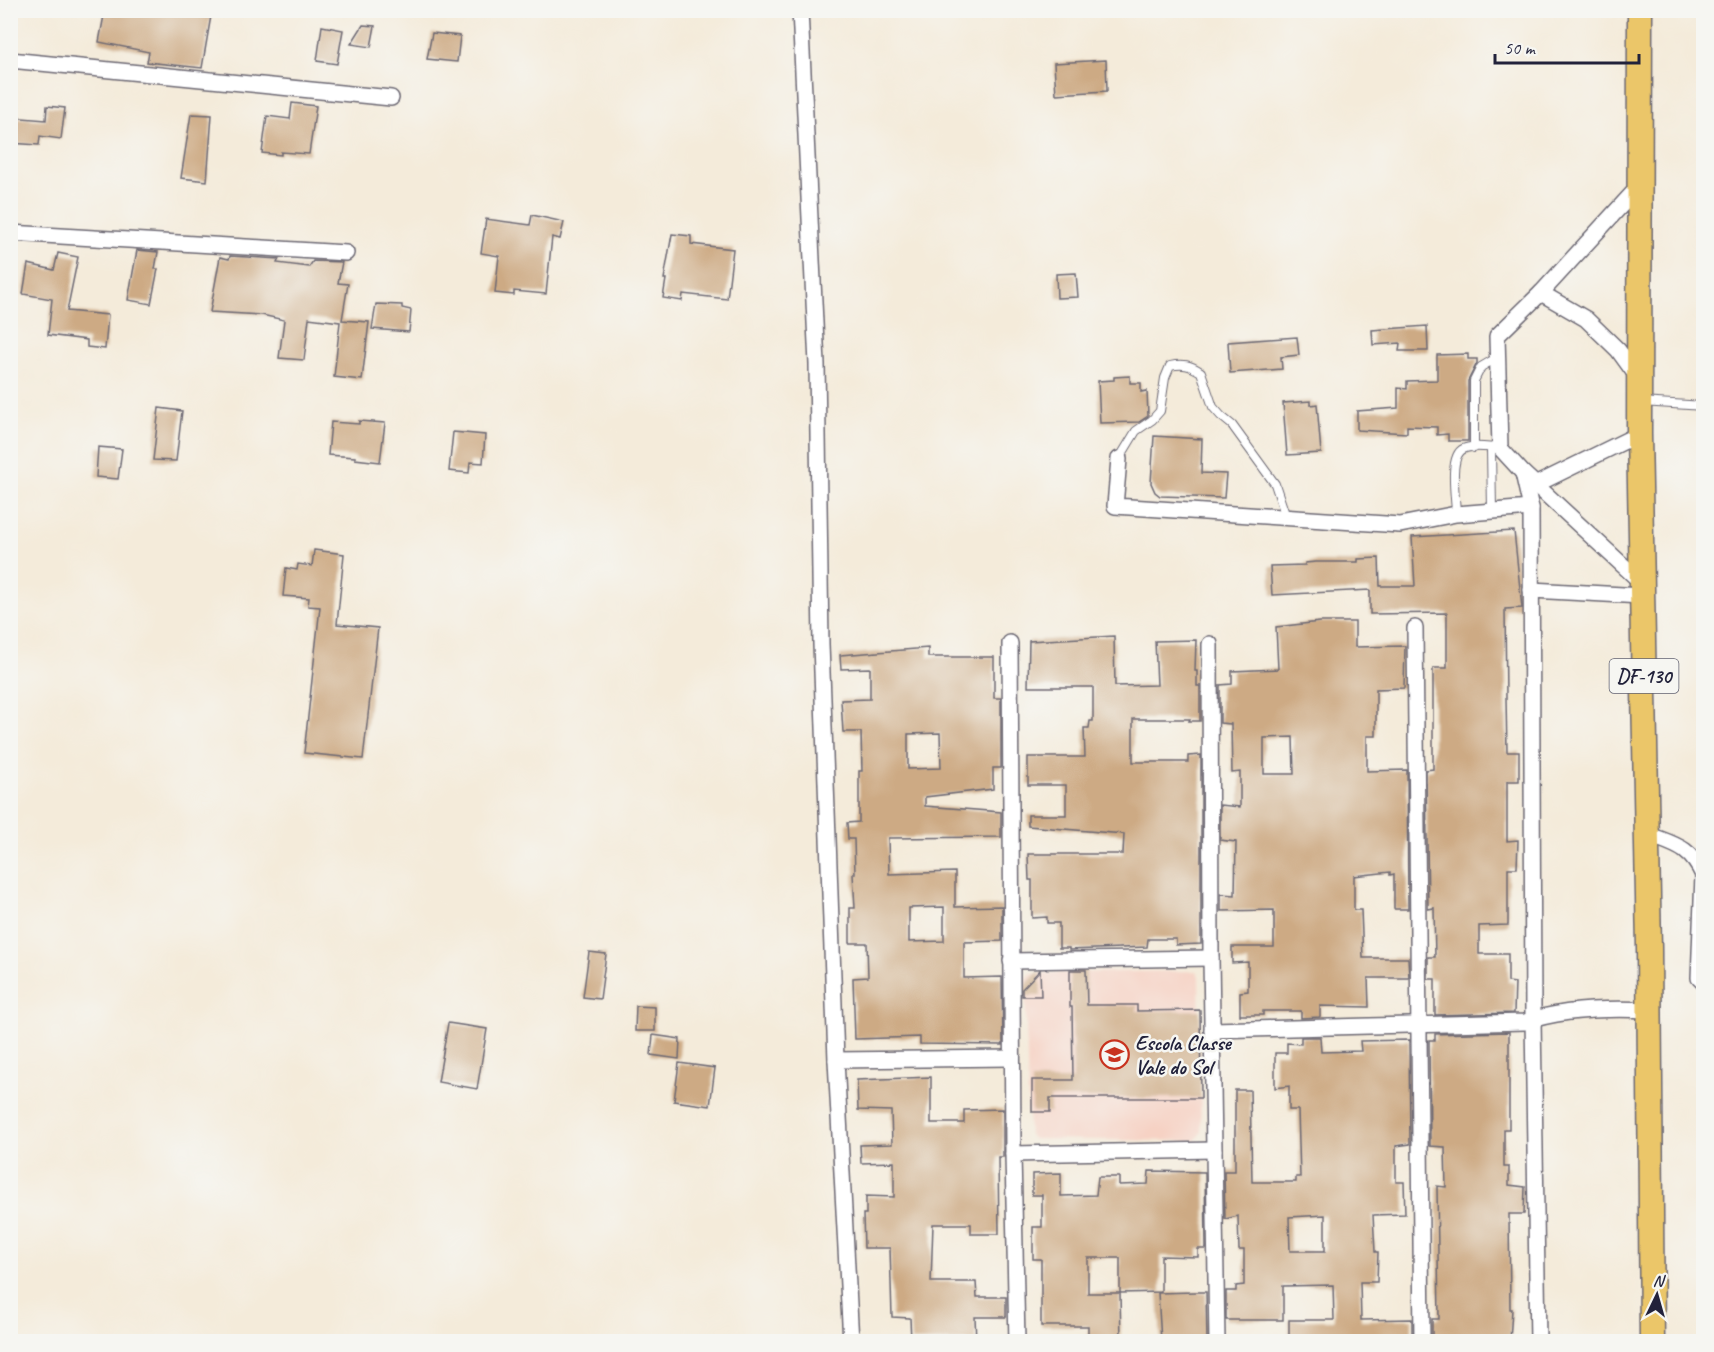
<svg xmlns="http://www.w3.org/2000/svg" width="1714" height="1352" viewBox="0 0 1714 1352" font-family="Caveat,sans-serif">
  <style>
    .built { fill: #f6d2c4 }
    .building { fill: #cdaa84; fill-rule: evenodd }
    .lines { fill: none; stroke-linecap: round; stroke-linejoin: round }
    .service-casing { stroke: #6c6873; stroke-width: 10 }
    .minor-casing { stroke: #6c6873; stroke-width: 18 }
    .primary-casing { stroke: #6c6873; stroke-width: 27 }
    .service { stroke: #fff; stroke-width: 8 }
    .minor { stroke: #fff; stroke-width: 15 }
    .primary { stroke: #ebc669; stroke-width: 24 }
    .labels { text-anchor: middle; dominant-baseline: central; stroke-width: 5; stroke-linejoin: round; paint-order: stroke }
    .shield { fill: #f6f6f2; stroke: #626272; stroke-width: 1.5 }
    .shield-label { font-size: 20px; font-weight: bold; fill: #22223b }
    .poi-label { font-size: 21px; font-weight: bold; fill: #22223b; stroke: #f6f6f2; text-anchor: start }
  </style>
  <rect width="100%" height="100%" fill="#f6f6f2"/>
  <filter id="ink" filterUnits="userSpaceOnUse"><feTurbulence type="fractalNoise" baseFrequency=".0167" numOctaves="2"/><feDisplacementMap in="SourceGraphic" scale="12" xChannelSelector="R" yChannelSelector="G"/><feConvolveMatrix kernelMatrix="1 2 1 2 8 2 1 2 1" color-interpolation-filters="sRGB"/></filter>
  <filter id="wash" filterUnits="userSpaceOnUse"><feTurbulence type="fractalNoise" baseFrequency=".008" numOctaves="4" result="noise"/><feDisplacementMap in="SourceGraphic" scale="24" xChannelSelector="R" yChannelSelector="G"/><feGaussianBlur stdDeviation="1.35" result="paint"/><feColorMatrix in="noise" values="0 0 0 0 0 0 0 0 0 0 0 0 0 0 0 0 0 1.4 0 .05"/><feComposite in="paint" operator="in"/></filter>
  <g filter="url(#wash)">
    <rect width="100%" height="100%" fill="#f4ebda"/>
    <path class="built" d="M1196,971L1199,976L1201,1132L1195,1141L1033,1139L1029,1135L1025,979L1032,973Z"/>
    <g id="blocks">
      <g class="building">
        <path d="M105,10H212L202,68L147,62L149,52L99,42Z"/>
        <path d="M363,25L375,26L371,47L351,44Z"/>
        <path d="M322,26L343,30L337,64L317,61Z"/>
        <path d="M432,33L460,36L457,62L427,59Z"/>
        <path d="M1106,60L1107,91L1056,94L1054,63Z"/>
        <path d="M292,103L316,106L309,154L281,152V155L262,153L267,116L290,119Z"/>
        <path d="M47,106L65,108L61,139L40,136L39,145L10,143V117L46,120Z"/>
        <path d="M191,114L212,115L207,181L181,178Z"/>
        <path d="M532,215L564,222L560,239L552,237L546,294L514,291V295L495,293L499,256L481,253L486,219L530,225Z"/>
        <path d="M672,234L691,236V244L733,249L727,299L683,294L682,301L663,298L666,279H664Z"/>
        <path d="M137,250L158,252L155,269H158L151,304L128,300Z"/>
        <path d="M58,253L78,257L67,311L108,315L105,349L87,347V340L48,335L52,299L23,294L28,264L54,270Z"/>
        <path d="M230,256L279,259L277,263L309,267L313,261L342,262L338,283L348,284L342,320L369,322L362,380L334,377L340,322L309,318L304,360L279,358L284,320L262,315L210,312L220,257L229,259Z"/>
        <path d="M1076,273L1078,297L1057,298L1056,274Z"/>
        <path d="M376,304L402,305V308L411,310L409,332L372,329Z"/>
        <path d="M1427,326L1428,351H1399L1400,343L1373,345L1372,330Z"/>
        <path d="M1297,337L1299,355L1281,357L1282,369L1230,373L1228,342Z"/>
        <path d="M1468,354V359H1477V363L1468,381V441H1448V434L1437,435V427L1407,426V433L1357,430V411L1398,408V388L1407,389V381L1437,380V355Z"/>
        <path d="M1130,376V383H1141V392L1147,391L1148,416L1139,422L1100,423L1098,381L1114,380V377Z"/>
        <path d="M1311,401V405L1317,404L1321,453L1287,455L1283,403Z"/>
        <path d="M159,408L182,411L176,461L153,460Z"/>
        <path d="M359,421L385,423L380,462L355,459V457L328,455L331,422L359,424Z"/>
        <path d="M453,432L485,435L483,463L470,462L469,473L449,471Z"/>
        <path d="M1154,436L1202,439L1201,473L1226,474L1224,498L1160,496L1155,492L1151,483Z"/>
        <path d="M98,447L122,449L118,479L96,477Z"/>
        <path d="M1514,531L1522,608L1505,609L1506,698L1507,752H1519V781H1507V841L1518,840L1517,868H1508V925L1479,926V954H1508V982L1515,983L1514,1013L1435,1015V979H1428V957H1435L1434,908L1428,909L1426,770L1433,769V668H1447V613L1370,614V590L1272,595L1270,566L1305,565V563L1316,562H1358V559L1379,558L1380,586H1415L1412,537Z"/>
        <path d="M314,550L344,554L337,624L378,628L363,759L304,753L320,607L308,606L309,598L283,596L286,568L297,570L298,564L312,566Z"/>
        <path d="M1320,622H1355V647L1405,646L1404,688L1376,689V736H1367V771L1407,770L1408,909H1394V874L1390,875V872L1354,876V910H1361L1363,958H1408L1409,978H1368L1369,1007L1320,1006V1017L1301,1018V1011H1263V1015H1240V992L1248,991V962L1232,963V947H1274V910L1221,911V894L1235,895L1236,842L1220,840V805L1240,807V772L1232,773L1231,724L1220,723V685L1232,684V671L1278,669L1276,627ZM1293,737L1294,774H1264V738Z"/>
        <path d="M1114,636L1115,686L1157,685L1155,641L1196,640L1195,671H1197V686H1200V721H1189L1190,719H1133V762H1188V756L1201,755V944L1176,945V939H1148L1147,947L1069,950V948H1059V923H1047V917L1032,918V880H1029L1028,854H1123L1124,834L1028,826V815H1066V785H1028V757H1085L1084,728H1089L1090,721H1093V687H1028L1029,641Z"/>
        <path d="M928,648V657H994V698H1001V768H993V789L925,797V806L1001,812V837L888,838L889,874L955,872V907L1002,906V941L964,942V978L1002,977L1003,1045L920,1044V1037L855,1039L853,978L868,977L867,943H850V908H855L853,874H855L854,839H848L847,823L859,822V771H862L861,732H843L841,700L870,699V668L841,669L840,655ZM940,733L941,768L908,769V734ZM944,907V941L909,942V908Z"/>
        <path d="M589,952L606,954L600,999L583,997Z"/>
        <path d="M1040,970L1041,996H1022V989Z"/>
        <path d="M1070,970H1086L1087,1005H1137V1011L1200,1010L1201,1098H1050V1112H1032V1080H1073L1072,1007H1070Z"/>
        <path d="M636,1006L655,1007V1031H635Z"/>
        <path d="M448,1023L487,1029L477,1089L438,1082Z"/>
        <path d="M1509,1032V1129H1504V1167H1509V1185L1525,1187L1524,1214H1509L1510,1309H1512L1510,1341L1432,1340V1319H1439L1437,1186L1446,1187L1445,1147L1430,1146L1429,1040H1435V1034Z"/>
        <path d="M653,1035L680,1039L679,1059L651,1055Z"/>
        <path d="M1301,1037H1320L1321,1052L1361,1051L1360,1041L1409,1040L1410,1144L1396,1146V1182H1404L1405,1214L1373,1215L1375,1252H1378L1377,1282H1360L1361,1320L1412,1319V1340L1410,1341H1289V1320H1334L1333,1285L1283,1286V1320H1226V1291H1236V1286L1244,1285V1250H1239L1238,1216L1225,1219L1224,1171H1235V1090H1250L1252,1182H1296V1177H1300L1298,1110H1289V1086L1275,1088V1053H1287V1043L1301,1044ZM1325,1215V1251H1290L1289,1217Z"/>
        <path d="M679,1063L715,1068L710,1106L674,1101Z"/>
        <path d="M931,1077V1123H964V1110L1003,1109V1157H998L999,1234H971V1224H933L931,1282H976L977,1297H1006V1317H975L976,1341H911L910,1318L892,1317L890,1248H864L863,1214H866V1196L894,1197V1162L861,1163L860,1145L892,1144L891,1111L858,1110L857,1080Z"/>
        <path d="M1149,1171L1205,1172L1206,1249H1198V1257L1161,1256V1292L1120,1293V1258H1088V1293H1120L1121,1341H1088V1326H1041V1259H1033V1227H1042V1195H1032V1174L1061,1173V1196L1096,1195L1098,1177H1119V1185L1148,1184Z"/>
        <path d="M1195,1292H1206L1207,1341H1161L1158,1293Z"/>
      </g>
    </g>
  </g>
  <g filter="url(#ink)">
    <use href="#blocks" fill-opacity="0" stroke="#6c6873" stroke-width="1.5"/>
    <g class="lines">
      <defs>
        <g id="service">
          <path d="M1641,402L1704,406"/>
          <path d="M1474,448V381L1481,367L1498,357"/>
          <path d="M1491,448L1492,511"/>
          <path d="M1119,459L1136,431L1152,420L1160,411L1165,378L1170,366C1183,363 1190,365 1201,372L1213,407L1221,416L1232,425L1275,484L1286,517"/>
          <path d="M1456,514C1456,498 1447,452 1466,448C1476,445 1490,448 1500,448"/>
        </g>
        <g id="minor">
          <path d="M800,10L817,364L821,644L836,1060L851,1342"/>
          <path d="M10,60L391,98"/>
          <path d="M1641,184L1541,293L1497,336L1500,448L1523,473L1642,583"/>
          <path d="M10,233L346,253"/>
          <path d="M1541,293L1586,319L1618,350L1639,379"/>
          <path d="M1119,459L1115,506L1400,525L1456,514L1531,508"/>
          <path d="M1523,473L1531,508L1533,1019L1538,1342"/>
          <path d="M1537,484L1639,434"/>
          <path d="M1531,590L1642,596"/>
          <path d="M1415,628L1422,1342"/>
          <path d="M1010,643L1013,1154L1017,1342"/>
          <path d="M1210,644L1211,958L1217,1342"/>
          <path d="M1647,834C1674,845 1690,846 1703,875L1699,978L1704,983"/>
          <path d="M1011,961L1211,958"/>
          <path d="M1212,1030L1525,1022C1563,1009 1609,1008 1649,1010"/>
          <path d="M836,1060L1012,1058"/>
          <path d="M1013,1154L1214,1150"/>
        </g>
        <path id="primary" d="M1640,10L1639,434L1649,948L1652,1342"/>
      </defs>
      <use href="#service" class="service-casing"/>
      <use href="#minor" class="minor-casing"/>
      <use href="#primary" class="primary-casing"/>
      <use href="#service" class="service"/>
      <use href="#minor" class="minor"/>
      <use href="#primary" class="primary"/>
    </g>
  </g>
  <defs>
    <symbol id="school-ring" viewBox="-11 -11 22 22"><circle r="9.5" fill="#f6f6f2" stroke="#c8321e" stroke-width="1.5"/><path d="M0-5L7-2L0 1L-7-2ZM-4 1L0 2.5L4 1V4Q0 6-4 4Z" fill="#c8321e"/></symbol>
  </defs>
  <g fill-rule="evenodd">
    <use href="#school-ring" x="1098" y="1038" width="33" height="33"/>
  </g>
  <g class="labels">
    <rect class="shield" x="1609.5" y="659" width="69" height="34" rx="4.5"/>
    <g class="shield-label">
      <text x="1644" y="676">DF-130</text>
    </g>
    <g class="poi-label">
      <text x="1135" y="1043">Escola Classe<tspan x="1135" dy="24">Vale do Sol</tspan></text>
    </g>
  </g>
  <rect width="1714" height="1352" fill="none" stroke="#f6f6f2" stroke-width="36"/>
  <g transform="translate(1657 1295) rotate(5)" stroke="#f6f6f2" stroke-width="4.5" paint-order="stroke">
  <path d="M0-4.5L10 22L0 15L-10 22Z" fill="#22223b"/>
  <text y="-9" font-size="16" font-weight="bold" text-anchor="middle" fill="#22223b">N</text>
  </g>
  <path d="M1495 54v9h144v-9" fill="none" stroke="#22223b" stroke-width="3"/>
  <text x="1504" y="54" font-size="18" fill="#22223b" stroke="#f6f6f2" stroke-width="4.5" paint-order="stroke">50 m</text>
</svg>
